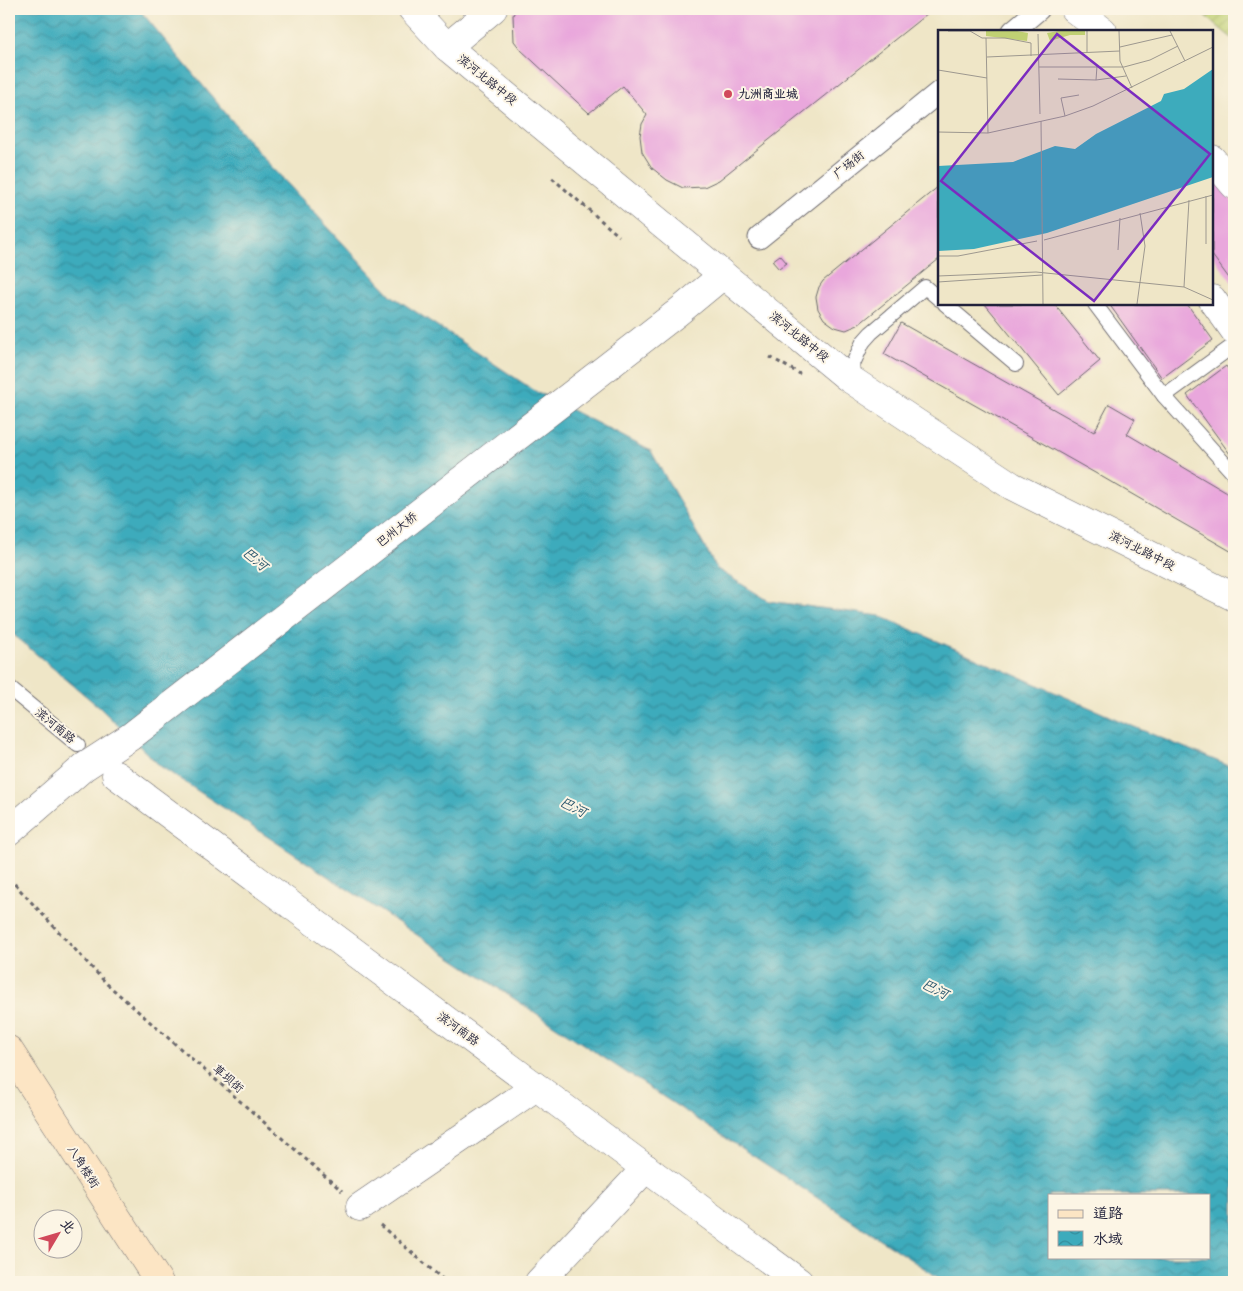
<svg xmlns="http://www.w3.org/2000/svg" width="1243" height="1291" viewBox="0 0 1243 1291" font-family="'Balsamiq Sans','LXGW WenKai TC',sans-serif">
  <style>
    .garden { fill: url(#garden-furrows); stroke: #717957 }
    .water { fill: url(#water-waves); stroke: #30667c; fill-rule: evenodd }
    .building { fill: #e9a7dc }
    .lines { fill: none; stroke-linecap: round; stroke-linejoin: round }
    .service-casing { stroke: #6a676c; stroke-width: 16 }
    .pedestrian-casing { stroke: #6a676c; stroke-width: 23 }
    .minor-casing { stroke: #6a676c; stroke-width: 29 }
    .tertiary-casing { stroke: #6a676c; stroke-width: 29 }
    .secondary-casing { stroke: #6a676c; stroke-width: 29 }
    .path { stroke: #6a676c; stroke-width: 3; stroke-dasharray: 4 4; stroke-linecap: butt }
    .service { stroke: #fff; stroke-width: 14 }
    .pedestrian { stroke: #fff; stroke-width: 21 }
    .minor { stroke: #fff; stroke-width: 28 }
    .tertiary { stroke: #fff; stroke-width: 28 }
    .secondary { stroke: #fce5c4; stroke-width: 28 }
    .poi-dot { fill: #d1495b; stroke: #fcf5e5; stroke-width: 2 }
    .labels { text-anchor: middle; dominant-baseline: central; stroke-width: 4; stroke-linejoin: round; paint-order: stroke }
    .street-label { font-size: 12px; fill: #22223b; stroke: #fcf5e5 }
    .poi-label { font-size: 12px; font-weight: bold; fill: #22223b; stroke: #fcf5e5; text-anchor: start }
    .water-label { font-size: 14px; font-style: italic; fill: #2d596f; stroke: #fcf5e5 }
    .inset-road { fill: none; stroke: #9d988f; stroke-width: 1 }
    .view { fill: #7b2cbf; fill-opacity: 0.15; stroke: #7b2cbf; stroke-width: 2.5 }
    .inset-edge { fill: none; stroke: #22223b; stroke-width: 2.5 }
  </style>
  <defs>
    <pattern id="garden-furrows" width="10" height="10" patternUnits="userSpaceOnUse" patternTransform="scale(1.25)"><rect width="10" height="10" fill="#c0d073"/><path d="M-1 1l2-2M0 10L10 0M9 11l2-2" fill="none" stroke="#a5b264"/></pattern>
    <pattern id="water-waves" width="16" height="10" patternUnits="userSpaceOnUse" patternTransform="scale(1.25)"><rect width="16" height="10" fill="#3dabbc"/><path d="M0 5q4-4 8 0t8 0" fill="none" stroke="#338b9a"/></pattern>
  </defs>
  <rect width="100%" height="100%" fill="#fcf5e5"/>
  <filter id="ink" filterUnits="userSpaceOnUse"><feTurbulence type="fractalNoise" baseFrequency=".02" numOctaves="2"/><feDisplacementMap in="SourceGraphic" scale="10" xChannelSelector="R" yChannelSelector="G"/><feConvolveMatrix kernelMatrix="1 2 1 2 8 2 1 2 1" color-interpolation-filters="sRGB"/></filter>
  <filter id="wash" filterUnits="userSpaceOnUse"><feTurbulence type="fractalNoise" baseFrequency=".0096" numOctaves="4" result="noise"/><feDisplacementMap in="SourceGraphic" scale="20" xChannelSelector="R" yChannelSelector="G"/><feGaussianBlur stdDeviation="1.12" result="paint"/><feColorMatrix in="noise" values="0 0 0 0 0 0 0 0 0 0 0 0 0 0 0 0 0 1.4 0 .05"/><feComposite in="paint" operator="in"/></filter>
  <g filter="url(#wash)">
    <rect width="100%" height="100%" fill="#efe6c7"/>
    <path class="garden" d="M1197,9H1234V40Z"/>
    <path class="water" d="M9,9H139L259,153L392,296L535,391L651,451L717,569L769,601L880,616L1132,726L1234,768V1282H945L160,766L99,707L9,631ZM1049,1195H1209V1257H1049Z"/>
    <g id="blocks">
      <g class="building">
        <path d="M516,9H933L719,180L704,187L683,188L667,180L652,168L642,152L640,136L642,124L647,115L623,86L589,113L521,50L514,41L513,15Z"/>
        <path d="M1213,177L1234,204V285L1212,255V178Z"/>
        <path d="M939,186V259L858,325L846,330L835,327L824,319L818,309L816,297L819,287L823,281Z"/>
        <path d="M780,255L787,263L779,269L772,261Z"/>
        <path d="M985,304H1054L1100,361L1059,395Z"/>
        <path d="M1109,304H1187L1213,340L1162,378Z"/>
        <path d="M901,323L1094,432L1109,404L1135,419L1127,434L1234,497V553L1104,478L884,354Z"/>
        <path d="M1226,366L1234,378V451L1230,454L1187,395Z"/>
      </g>
    </g>
  </g>
  <g filter="url(#ink)">
    <use href="#blocks" fill-opacity="0" stroke="#6a676c" stroke-width="1"/>
    <g class="lines">
      <defs>
        <g id="service">
          <path d="M945,304L1016,364"/>
          <path d="M1095,304L1164,396"/>
          <path d="M1234,345L1164,396L1234,474"/>
          <path d="M847,377L863,342L871,333L925,287L939,299"/>
          <path d="M9,688L78,745"/>
        </g>
        <g id="pedestrian">
          <path d="M1013,31L1039,9"/>
          <path d="M759,238L939,92"/>
        </g>
        <g id="minor">
          <path d="M1074,9L1103,31"/>
          <path d="M447,47L493,9"/>
          <path d="M1212,159L1234,185"/>
          <path d="M1212,299L1234,330"/>
          <path d="M116,775L799,1282"/>
          <path d="M360,1207L536,1087"/>
          <path d="M539,1282L646,1168"/>
        </g>
        <g id="tertiary">
          <path d="M412,9L447,47L847,377L1012,486L1234,597"/>
          <path d="M9,832L84,767L130,737L677,313L723,275"/>
        </g>
        <path id="secondary" d="M9,1050L159,1282"/>
      </defs>
      <use href="#service" class="service-casing"/>
      <use href="#pedestrian" class="pedestrian-casing"/>
      <use href="#minor" class="minor-casing"/>
      <use href="#tertiary" class="tertiary-casing"/>
      <use href="#secondary" class="secondary-casing"/>
      <g class="path">
        <path d="M552,178L619,236"/>
        <path d="M770,357L800,374"/>
        <path d="M9,878L107,984L342,1191"/>
        <path d="M380,1225L446,1282"/>
      </g>
      <use href="#service" class="service"/>
      <use href="#pedestrian" class="pedestrian"/>
      <use href="#minor" class="minor"/>
      <use href="#tertiary" class="tertiary"/>
      <use href="#secondary" class="secondary"/>
    </g>
  </g>
  <circle class="poi-dot" cx="728" cy="94" r="5"/>
  <g class="labels">
    <g class="street-label">
      <text transform="translate(487 80) rotate(39)">滨河北路中段</text>
      <text transform="translate(849 165) rotate(-39)">广场街</text>
      <text transform="translate(799 337) rotate(39)">滨河北路中段</text>
      <text transform="translate(397 530) rotate(-38)">巴州大桥</text>
      <text transform="translate(1142 551) rotate(27)">滨河北路中段</text>
      <text transform="translate(55 726) rotate(39)">滨河南路</text>
      <text transform="translate(458 1029) rotate(36)">滨河南路</text>
      <text transform="translate(228 1079) rotate(41)">草坝街</text>
      <text transform="translate(83 1167) rotate(57)">八角楼街</text>
    </g>
    <g class="poi-label">
      <text x="738" y="94">九洲商业城</text>
    </g>
    <g class="water-label">
      <text transform="translate(255 559) rotate(40)">巴河</text>
      <text transform="translate(573 807) rotate(27)">巴河</text>
      <text transform="translate(935 989) rotate(27)">巴河</text>
    </g>
  </g>
  <g transform="translate(938 30)">
    <rect width="275" height="275" fill="#efe6c7"/>
    <path d="M48,1H79L90,3L89,11L48,6ZM121,1H147V5H132L112,11L109,3Z" fill="#c0d073"/>
    <path d="M275,39V147L109,203L36,219L0,221V136L75,132L117,116L137,119L158,104L223,71L226,64L246,59Z" fill="#3dabbc"/>
    <path class="inset-road" d="M10,1H32M32,1L44,8H67L93,13V26M181,1L182,31L194,58M232,1L247,31M100,4L102,84M48,8L50,103M182,17L234,5M149,22V1M49,27L182,21M159,36L158,50L188,46M101,37H186L212,30L240,16M0,40L49,48M120,49L158,50M127,86L123,68L141,65M103,91L105,274M0,102L50,103L127,86L155,76L275,17M268,166V214M106,210L275,165M180,220L182,188M0,226H20L99,211M0,246L98,242L246,257L275,270M0,252L104,245M246,257L251,170M199,274L207,216L202,183"/>
    <path class="view" d="M119,4L272,124L156,271L3,151Z"/>
    <rect width="275" height="275" class="inset-edge"/>
  </g>
  <rect width="1243" height="1291" fill="none" stroke="#fcf5e5" stroke-width="30"/>
  <rect x="1048" y="1194" width="162" height="65" fill="#fcf5e5" stroke="#a5a1a1"/>
  <rect x="1058" y="1210" width="25" height="8" fill="#fce5c4" stroke="#a5a1a1"/>
  <text x="1093" y="1218" font-size="15" fill="#22223b">道路</text>
  <rect x="1058" y="1231" width="25" height="15" fill="url(#water-waves)" stroke="#a5a1a1"/>
  <text x="1093" y="1244" font-size="15" fill="#22223b">水域</text>
  <g transform="translate(58 1234) rotate(52)"><circle r="24" fill="#fcf5e5" stroke="#a5a1a1"/>
  <path d="M0-4L9 19L0 12L-9 19Z" fill="#d1495b"/>
  <text y="-8" font-size="14" font-weight="bold" text-anchor="middle" fill="#22223b">北</text>
  </g>
</svg>
